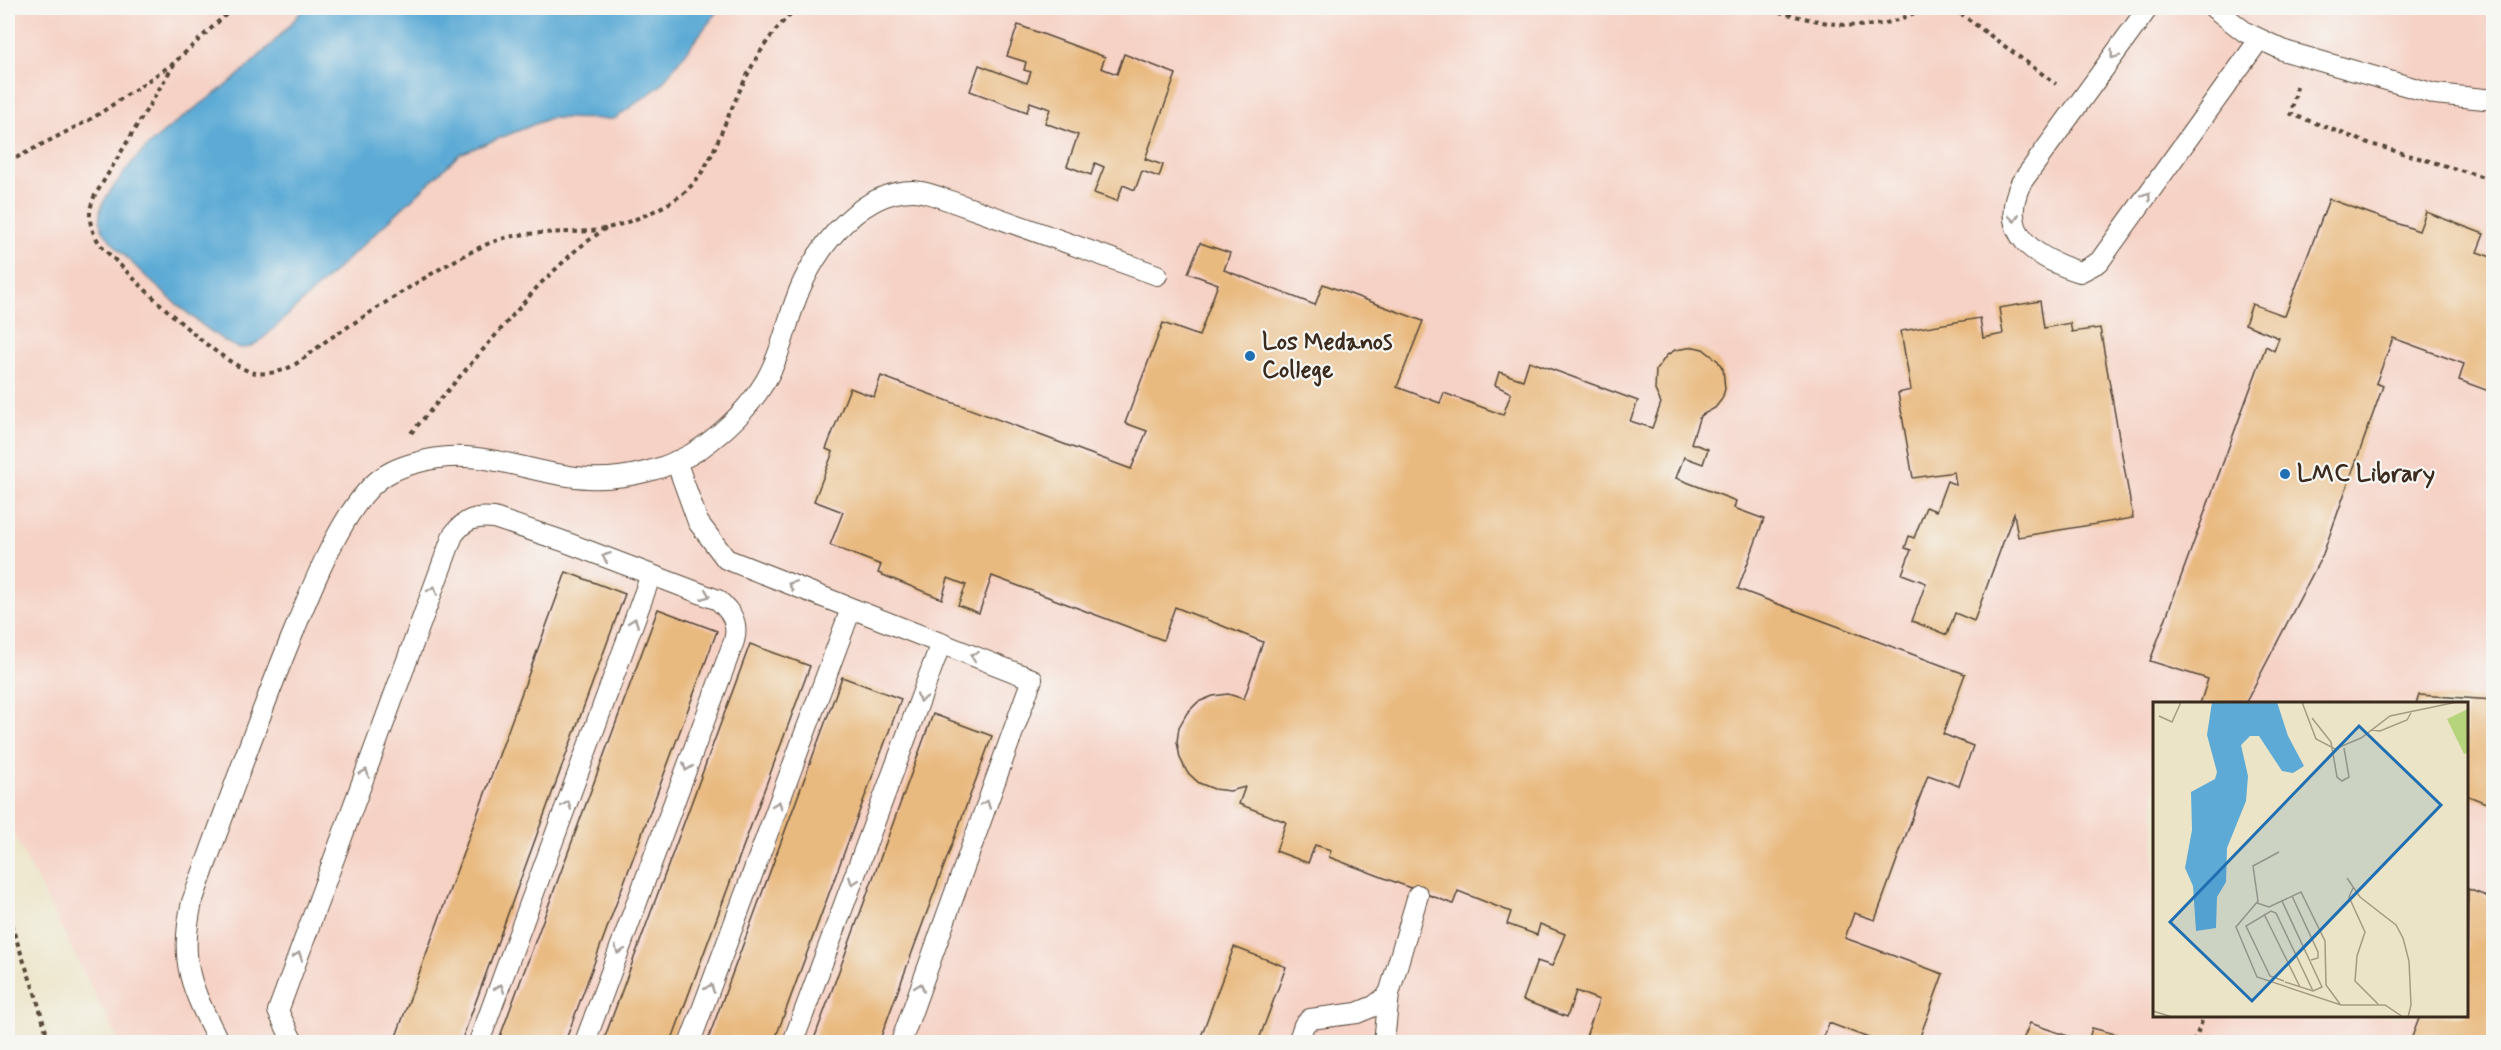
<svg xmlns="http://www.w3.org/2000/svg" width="2501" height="1050" viewBox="0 0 2501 1050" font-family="Mynerve,sans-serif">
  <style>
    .built { fill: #f6d1c5; fill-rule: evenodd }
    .water { fill: #5caad5; stroke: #4c6a7a; stroke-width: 1.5 }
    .building { fill: #e9ba80 }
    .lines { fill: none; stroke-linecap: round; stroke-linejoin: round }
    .lane-casing { stroke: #564637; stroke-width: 22 }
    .path { stroke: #564637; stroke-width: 4; stroke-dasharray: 4.5 4.5; stroke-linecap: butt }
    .lane { stroke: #fff; stroke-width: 20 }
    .oneway { stroke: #a79f9a }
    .poi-dot { fill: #1f6fb2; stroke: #f6f6f2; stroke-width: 2 }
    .labels { text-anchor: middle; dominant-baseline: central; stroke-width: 4.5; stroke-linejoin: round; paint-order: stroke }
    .poi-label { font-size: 24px; font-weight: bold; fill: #3b2a1e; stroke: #f6f6f2; text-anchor: start }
    .inset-road { fill: none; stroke: #a59a83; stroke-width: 1.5 }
    .view { fill: #1f6fb2; fill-opacity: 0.15; stroke: #1f6fb2; stroke-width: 3 }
    .inset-edge { fill: none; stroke: #3b2a1e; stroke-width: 3 }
  </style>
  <rect width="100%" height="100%" fill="#f6f6f2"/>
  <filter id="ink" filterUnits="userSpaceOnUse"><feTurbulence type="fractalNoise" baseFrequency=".0167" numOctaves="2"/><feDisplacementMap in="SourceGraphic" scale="12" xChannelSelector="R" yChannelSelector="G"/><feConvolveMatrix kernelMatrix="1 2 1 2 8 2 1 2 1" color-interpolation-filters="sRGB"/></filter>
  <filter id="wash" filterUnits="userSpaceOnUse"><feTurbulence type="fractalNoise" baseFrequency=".008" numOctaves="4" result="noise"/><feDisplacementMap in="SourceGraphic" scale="24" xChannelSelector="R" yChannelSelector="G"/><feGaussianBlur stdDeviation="1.35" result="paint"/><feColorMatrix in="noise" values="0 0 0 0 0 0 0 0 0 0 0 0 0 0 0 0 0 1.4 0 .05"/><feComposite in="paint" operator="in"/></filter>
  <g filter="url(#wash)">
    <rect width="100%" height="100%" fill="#ece4c6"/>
    <path class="built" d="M8,8H2493V1042H119L8,823ZM2154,704H2466V1016H2154Z"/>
    <path class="water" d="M304,8H720L660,86L614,119L550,118L460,154L271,331C262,339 253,349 240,348C220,347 113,250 103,230C99,224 99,215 101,208C104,198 111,190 118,181C124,173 130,164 138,156C165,127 202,105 234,79C259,57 284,34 304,8Z"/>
    <g id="blocks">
      <g class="building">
        <path d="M1018,25L1105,57L1101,68L1117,74L1124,54L1176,74L1145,159L1163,165L1159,177L1142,171L1135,190L1123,185L1117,201L1094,193L1104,167L1095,163L1091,175L1067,166L1078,135L1045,123L1050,109L1030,102L1027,112L970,91L979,65L1027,83L1031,72L1024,70L1026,62L1007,56Z"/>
        <path d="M2329,199L2419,231L2426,212L2484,234L2477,252L2494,258V393L2459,380L2464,364L2393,338L2376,383L2383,386L2323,554L2245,704H2200L2208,679L2150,661L2266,346L2274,351L2279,338L2245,324L2252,304L2285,316Z"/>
        <path d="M1200,243L1230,253L1224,270L1315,305L1323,284L1423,321L1397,387L1440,403L1444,393L1503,415L1511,393L1495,385L1499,372L1523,380L1529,361L1638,401L1630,421L1652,428L1661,403L1655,390L1656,370L1667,355L1675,350L1694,347L1703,349L1718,361L1723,369L1725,389L1722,399L1715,408L1700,416L1691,443L1708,449L1703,464L1684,457L1676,478L1736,501L1734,508L1764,519L1738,589L1965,674L1943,734L1973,746L1959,786L1928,775L1875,920L1854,913L1845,938L1943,974L1918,1042H1879L1829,1023L1822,1042H1584L1599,1000L1576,991L1567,1017L1523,1000L1537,961L1552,966L1565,934L1540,924L1537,935L1507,924L1511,912L1458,891L1453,904L1329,857L1331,850L1315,845L1308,863L1276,851L1286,822L1239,804L1245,787L1230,791L1214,789L1199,783L1187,772L1180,758L1177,742L1179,727L1187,713L1198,702L1213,696L1228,694L1244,699L1263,642L1175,607L1163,640L992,576L979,613L958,605L966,585L948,578L942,599L878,573L881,565L830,545L843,512L814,501L833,452L826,449L850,388L874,397L881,376L1131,469L1147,431L1125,423L1163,323L1199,336L1218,284L1188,273Z"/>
        <path d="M2040,301L2044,328L2070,323L2072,332L2100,328L2133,518L2018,537L2014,513L1974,621L1955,613L1947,635L1912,621L1926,583L1902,574L1911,550L1905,548L1909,536L1914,538L1926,507L1936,511L1947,481L1956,485L1954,472L1913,478L1898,393L1911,390L1901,331L1980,318L1983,338L2003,334L1999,308Z"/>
        <path d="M566,572L625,594L461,1042H394Z"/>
        <path d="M658,609L717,631L565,1042H498Z"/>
        <path d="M750,644L810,666L671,1042H603Z"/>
        <path d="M842,677L901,699L774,1042H707Z"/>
        <path d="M2419,695L2494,700V799L2491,805L2466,795V704H2416Z"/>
        <path d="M933,714L992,736L879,1042H813Z"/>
        <path d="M2468,889L2494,899V1042H2410L2420,1016H2466Z"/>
        <path d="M1234,947L1286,967L1258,1042H1199Z"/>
        <path d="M2030,1023L2085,1042H2022Z"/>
        <path d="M2092,1028L2135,1039L2134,1042H2088Z"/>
      </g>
    </g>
  </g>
  <g filter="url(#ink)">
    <use href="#blocks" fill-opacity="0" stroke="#564637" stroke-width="1.5"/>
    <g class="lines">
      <defs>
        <g id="lane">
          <path d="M2148,8L2021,183C1997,234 2035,258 2080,272L2099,262L2259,40"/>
          <path d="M2214,8L2245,32L2285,51L2435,94L2494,100"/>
          <path d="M676,461L698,522L726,559L1032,679L901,1042"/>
          <path d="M219,1042C192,989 178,963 192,902C225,811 257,720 294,631C311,589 338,522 368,490C382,474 399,467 419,462C482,445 528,475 588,478C624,480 671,469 701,448C726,430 750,407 766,380C784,349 788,312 804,280C823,240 864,191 913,191C923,191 933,195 942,198L1157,275"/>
          <path d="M293,1042L278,1011L453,535C465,519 475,516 494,518L560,540L718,600C731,612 739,622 734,641L585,1042"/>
          <path d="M479,1042L651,575"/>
          <path d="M690,1042L851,609"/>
          <path d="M793,1042L941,643"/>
          <path d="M1298,1042L1304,1025L1310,1019L1357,1013L1374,1006L1389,994"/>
          <path d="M1384,1042L1389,994L1418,895"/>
        </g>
      </defs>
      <use href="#lane" class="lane-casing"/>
      <g class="path">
        <path d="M233,8L176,61L94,197C86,217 90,231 103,248C131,276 221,368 256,373C265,374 275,373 283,370C301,364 316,347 332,337C381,306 431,271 483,246C518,229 553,234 590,231C617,229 670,208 689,188C706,171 715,148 724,126C743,83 761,38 798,8"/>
        <path d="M1761,8C1818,20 1868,41 1923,8"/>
        <path d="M1953,8L2056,84"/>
        <path d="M2297,86L2291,114L2371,144L2494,180"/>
        <path d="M8,162L93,118L174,63"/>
        <path d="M411,433L539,285L577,249L606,228"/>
        <path d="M8,916L36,996L49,1042"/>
        <path d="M2194,1042L2204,1016"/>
      </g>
      <use href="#lane" class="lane"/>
    </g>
    <defs><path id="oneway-chevron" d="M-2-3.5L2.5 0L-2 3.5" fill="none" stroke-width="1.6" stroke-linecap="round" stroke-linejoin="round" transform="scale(1.5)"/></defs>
    <g class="oneway">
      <use href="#oneway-chevron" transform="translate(2114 55) rotate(126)"/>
      <use href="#oneway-chevron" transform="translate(2147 196) rotate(-54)"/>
      <use href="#oneway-chevron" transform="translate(2014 218) rotate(82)"/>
      <use href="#oneway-chevron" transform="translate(606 557) rotate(-159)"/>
      <use href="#oneway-chevron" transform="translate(792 585) rotate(-158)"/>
      <use href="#oneway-chevron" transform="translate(433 590) rotate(-70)"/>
      <use href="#oneway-chevron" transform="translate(706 595) rotate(21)"/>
      <use href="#oneway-chevron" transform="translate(634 622) rotate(-70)"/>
      <use href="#oneway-chevron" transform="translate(974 656) rotate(-159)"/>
      <use href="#oneway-chevron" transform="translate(921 698) rotate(110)"/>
      <use href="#oneway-chevron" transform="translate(687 767) rotate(110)"/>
      <use href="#oneway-chevron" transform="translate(365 773) rotate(-70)"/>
      <use href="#oneway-chevron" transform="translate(986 804) rotate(-70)"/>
      <use href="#oneway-chevron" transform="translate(567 805) rotate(-70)"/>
      <use href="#oneway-chevron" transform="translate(778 805) rotate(-70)"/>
      <use href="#oneway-chevron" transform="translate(853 881) rotate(110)"/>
      <use href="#oneway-chevron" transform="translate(619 950) rotate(110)"/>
      <use href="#oneway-chevron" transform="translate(298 956) rotate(-70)"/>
      <use href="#oneway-chevron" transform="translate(920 987) rotate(-70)"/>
      <use href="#oneway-chevron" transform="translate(500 988) rotate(-70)"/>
      <use href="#oneway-chevron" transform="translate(710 988) rotate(-70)"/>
    </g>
  </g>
  <g class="poi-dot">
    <circle cx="1250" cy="356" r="6"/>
    <circle cx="2285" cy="474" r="6"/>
  </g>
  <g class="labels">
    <g class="poi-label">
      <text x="1262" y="342">Los Medanos<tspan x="1262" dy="28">College</tspan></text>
      <text x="2297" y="474">LMC Library</text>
    </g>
  </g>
  <g transform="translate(2153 702)">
    <rect width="315" height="315" fill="#ece4c6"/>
    <path d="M315,7V51L311,52L294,17Z" fill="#b5d47b"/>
    <path d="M59,0H124L135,34L151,64L140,71L129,69L106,34H97L88,43L95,74L93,99L74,146L73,180L64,195L63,226L43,229L40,184L32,166L39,128L38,90L62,77L64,70L54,33Z" fill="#5caad5"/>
    <path class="inset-road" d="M149,0L163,37L182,47L208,36L237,14L304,0M6,14L19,20L28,0M159,16L178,40L184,75L189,79L196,75L191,46M218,28L227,29L254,18L259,9M126,150L100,164L105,199L83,225L104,275L188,303H232L250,315M194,176L207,195L243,223L250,236L256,259L258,303L255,315M200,186L196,195L212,230L204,254L202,279L225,302M139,194L165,250V256L158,258M129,199L169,285L160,289L132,280M104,201L116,205L148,190L172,239L173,283L187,302M111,212L147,285M131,279L117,274L93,224L118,209L123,211L160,289M0,309L19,315"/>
    <path class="view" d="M206,24L288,103L99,299L17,220Z"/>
    <rect width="315" height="315" class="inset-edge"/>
  </g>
  <rect width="2501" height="1050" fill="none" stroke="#f6f6f2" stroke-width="30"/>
</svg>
